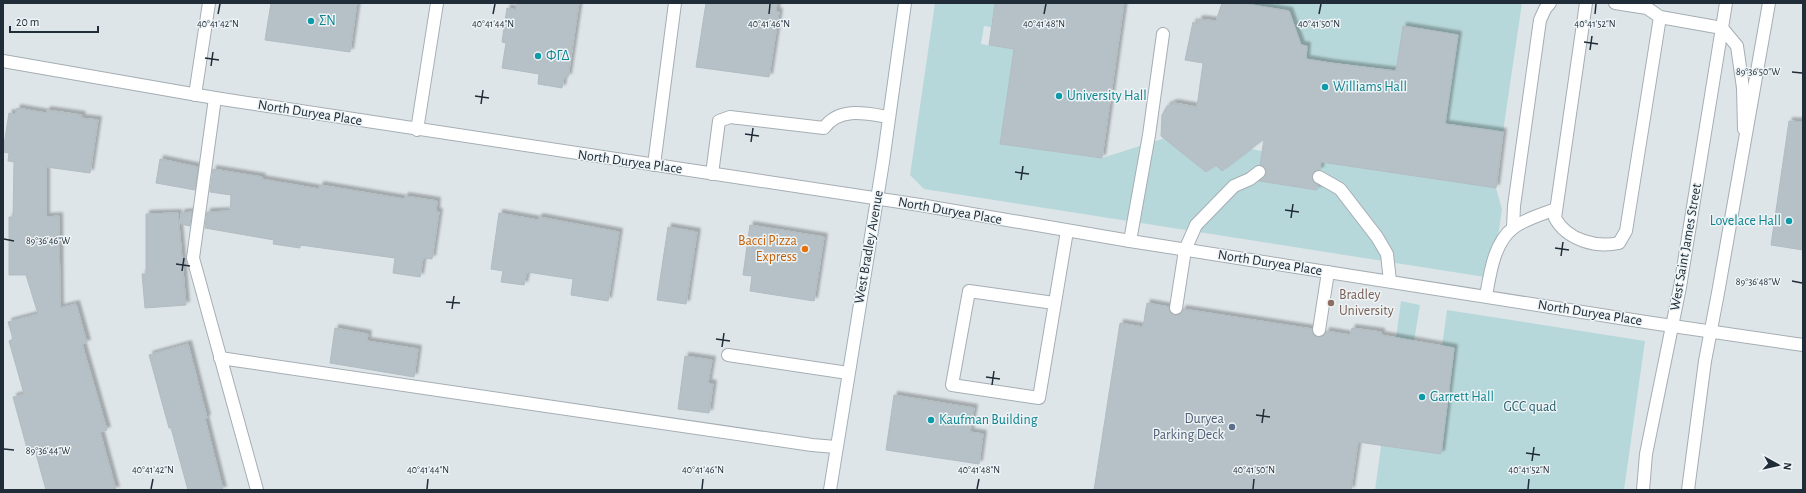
<svg xmlns="http://www.w3.org/2000/svg" width="1806" height="493" viewBox="0 0 1806 493" font-family="'Alegreya Sans',sans-serif">
  <style>
    .green { fill: #b7d8da }
    .building { fill: #b6c1c7; stroke: #b1bcc2; filter: url(#shadow) }
    .lines { fill: none; stroke-linecap: round; stroke-linejoin: round }
    .lane-casing { stroke: #a5aeb4; stroke-width: 14 }
    .street-casing { stroke: #a5aeb4; stroke-width: 14 }
    .secondary-casing { stroke: #a2b0ba; stroke-width: 14 }
    .lane { stroke: #fff; stroke-width: 12 }
    .street { stroke: #fff; stroke-width: 12 }
    .secondary { stroke: #fff; stroke-width: 12 }
    .ticks { fill: none; stroke: #202c38; stroke-width: 1.5 }
    .culture-dot { fill: #0f9aa8; stroke: #eef4f6; stroke-width: 1.5 }
    .food-dot { fill: #e8710a; stroke: #eef4f6; stroke-width: 1.5 }
    .education-dot { fill: #8d6e63; stroke: #eef4f6; stroke-width: 1.5 }
    .service-dot { fill: #5c6f8a; stroke: #eef4f6; stroke-width: 1.5 }
    .labels { text-anchor: middle; dominant-baseline: central; stroke-width: 3; stroke-linejoin: round; paint-order: stroke }
    .culture-label { font-size: 14px; fill: #0d838f; stroke: #eef4f6; text-anchor: start }
    .street-label { font-size: 14px; fill: #202c38; stroke: #eef4f6 }
    .food-label { font-size: 14px; fill: #c56008; stroke: #eef4f6; text-anchor: end }
    .education-label { font-size: 14px; fill: #785e54; stroke: #eef4f6; text-anchor: start }
    .park-label { font-size: 14px; fill: #2b626e; stroke: #eef4f6 }
    .service-label { font-size: 14px; fill: #4e5e75; stroke: #eef4f6; text-anchor: end }
    .ticks-label { font-size: 10px; text-anchor: middle; fill: #202c38; stroke: #eef4f6; stroke-width: 3; stroke-linejoin: round; paint-order: stroke }
  </style>
  <defs>
    <filter id="shadow"><feDropShadow dx="3.5" dy="-3.5" stdDeviation="1" flood-color="#0004"/></filter>
  </defs>
  <rect width="100%" height="100%" fill="#dee5e9"/>
  <g class="green">
    <path d="M935,3H995L991,27L984,26L981,44L1014,49L1000,144L1102,158L1165,138L1206,172L1216,165L1222,171L1251,149L1262,151L1258,181L1317,190L1321,162L1496,188L1502,209L1495,257L1485,277L924,189L910,175Z"/>
    <path d="M1240,3H1522L1503,132L1445,124L1458,35L1403,26L1396,71L1306,59L1307,46L1301,45L1288,11Z"/>
    <path d="M1401,301L1420,305L1414,341L1389,446L1441,454L1454,348L1442,346L1447,310L1645,341L1624,490H1375Z"/>
  </g>
  <g class="building">
    <path d="M271,3H357L350,52L265,40Z"/>
    <path d="M517,3H579L568,77H564L562,88L538,84L539,74L502,68L506,43L502,42L507,8L516,10Z"/>
    <path d="M706,3H777L776,11L779,12L769,77L696,67Z"/>
    <path d="M995,3H1124L1102,158L1000,144L1014,49L989,45Z"/>
    <path d="M1222,3H1240L1289,11L1301,45L1307,46L1306,59L1330,63L1396,71L1403,26L1458,35L1445,124L1503,132L1496,188L1321,162L1320,170L1315,171L1312,177L1313,181L1318,185L1317,190L1259,181L1266,175V171L1265,167L1260,165L1264,139L1222,171L1216,165L1206,172L1161,136L1162,115L1167,106L1174,103L1197,107L1203,63L1185,60L1193,22L1197,24L1199,19L1216,21Z"/>
    <path d="M17,108L46,113L47,110L82,115L81,118L98,120L90,173L46,167V217L59,216L60,308L76,304L87,343L82,344L107,430L100,432L116,490H46L35,450L28,452L13,397L24,394L9,341L13,339L8,322L38,314L26,275H9V217H13L14,162L8,161L9,153L3,152L9,113L16,114Z"/>
    <path d="M1789,121L1803,122V250L1771,245Z"/>
    <path d="M160,159L198,167L195,190L156,183Z"/>
    <path d="M213,169L262,177L261,179L319,189L320,185L404,199L405,196L437,201L436,212H439L432,259L423,258L420,277L393,273L395,258L300,245V248L273,244L274,240L205,228L207,212L230,211L231,195L210,192Z"/>
    <path d="M192,212L190,226L181,224V213Z"/>
    <path d="M178,213L186,305L145,308L142,274H146V214Z"/>
    <path d="M499,213L538,220L539,217L619,232L608,301L571,295L573,279L527,272L524,285L501,282L503,271L491,269Z"/>
    <path d="M750,225L824,237L814,301L750,291L752,276L743,275Z"/>
    <path d="M668,227L697,232L686,304L657,300Z"/>
    <path d="M1147,303L1169,307V311L1174,315H1179L1183,309L1312,329L1314,336L1318,337L1325,335L1326,331L1350,335L1352,328L1381,332V335L1454,348L1441,454L1358,442L1351,490H1094L1120,323L1143,327Z"/>
    <path d="M335,328L368,334L367,341L418,349L414,377L330,363Z"/>
    <path d="M188,344L207,418L205,419L223,490H188L171,428H169L149,355Z"/>
    <path d="M685,356L712,360L708,383L713,384L709,413L678,409Z"/>
    <path d="M894,395L974,408L970,432L983,434L979,464L886,450Z"/>
  </g>
  <g class="lines">
    <defs>
      <g id="lane">
        <path d="M1586,3L1555,218C1567,240 1596,248 1619,243L1626,231L1660,17L1647,8L1615,3"/>
        <path d="M1660,17L1722,28L1737,46L1743,88L1744,129"/>
        <path d="M195,95L209,3"/>
        <path d="M215,98L193,258L257,490"/>
        <path d="M654,165L675,3"/>
        <path d="M712,174L719,121L730,117L824,128C839,107 865,113 888,117"/>
        <path d="M1319,177L1340,189L1377,237L1387,254L1390,281"/>
        <path d="M1513,228L1514,206L1540,20L1545,9L1550,3"/>
        <path d="M1130,241L1149,135L1163,34"/>
        <path d="M1486,296C1490,273 1494,243 1513,228C1525,219 1542,214 1556,209"/>
        <path d="M1054,303L969,291L952,385L1039,398L1067,231"/>
        <path d="M1176,308L1185,250L1196,225L1234,186L1250,179L1259,172"/>
        <path d="M1319,330L1328,272"/>
        <path d="M728,355L848,373"/>
        <path d="M220,358L812,445L836,447"/>
      </g>
      <g id="street">
        <path d="M3,61L215,98L920,205L1130,241L1652,323L1803,345"/>
        <path d="M417,130L437,3"/>
        <path d="M1643,490L1646,454L1680,287L1726,3"/>
        <path d="M1688,490L1705,361L1718,293L1769,3"/>
      </g>
      <path id="secondary" d="M830,490L883,162L905,3"/>
    </defs>
    <use href="#lane" class="lane-casing"/>
    <use href="#street" class="street-casing"/>
    <use href="#secondary" class="secondary-casing"/>
    <use href="#lane" class="lane"/>
    <use href="#street" class="street"/>
    <use href="#secondary" class="secondary"/>
  </g>
  <path class="ticks" d="M218,14L220,4M493,14L495,4M769,14L770,4M1044,14L1046,4M1319,14L1321,4M1595,14L1596,4M1584,42L1598,44M1590,50L1592,36M205,58L219,60M211,66L213,52M1792,72L1802,73M475,96L489,98M481,104L483,90M745,134L759,136M751,142L753,128M1015,172L1029,174M1021,180L1023,166M1285,210L1299,212M1291,218L1293,204M4,239L14,241M1555,248L1569,250M1561,256L1563,242M176,264L190,266M182,271L184,258M1792,281L1802,283M446,302L460,303M452,309L454,296M716,339L730,341M722,347L724,333M986,377L1000,379M992,385L994,371M1256,415L1270,417M1262,423L1264,409M4,449L14,450M1526,453L1540,455M1532,461L1534,447M151,489L153,479M427,489L428,479M702,489L703,479M977,489L979,479M1253,489L1254,479M1528,489L1529,479"/>
  <g class="culture-dot">
    <circle cx="311" cy="21" r="4"/>
    <circle cx="538" cy="56" r="4"/>
    <circle cx="1325" cy="87" r="4"/>
    <circle cx="1059" cy="96" r="4"/>
    <circle cx="1789" cy="221" r="4"/>
    <circle cx="1422" cy="397" r="4"/>
    <circle cx="931" cy="420" r="4"/>
  </g>
  <circle class="food-dot" cx="805" cy="249" r="4"/>
  <circle class="education-dot" cx="1331" cy="303" r="4"/>
  <circle class="service-dot" cx="1232" cy="427" r="4"/>
  <g class="labels">
    <g class="culture-label">
      <text x="319" y="21">ΣΝ</text>
      <text x="546" y="56">ΦΓΔ</text>
      <text x="1333" y="87">Williams Hall</text>
      <text x="1067" y="96">University Hall</text>
      <text x="1781" y="221" text-anchor="end">Lovelace Hall</text>
      <text x="1430" y="397">Garrett Hall</text>
      <text x="939" y="420">Kaufman Building</text>
    </g>
    <g class="street-label">
      <text transform="translate(310 113) rotate(9)">North Duryea Place</text>
      <text transform="translate(630 162) rotate(8)">North Duryea Place</text>
      <text transform="translate(950 211) rotate(10)">North Duryea Place</text>
      <text transform="translate(869 247) rotate(-80)">West Bradley Avenue</text>
      <text transform="translate(1686 247) rotate(-80)">West Saint James Street</text>
      <text transform="translate(1270 263) rotate(9)">North Duryea Place</text>
      <text transform="translate(1590 313) rotate(9)">North Duryea Place</text>
    </g>
    <g class="food-label">
      <text x="797" y="241">Bacci Pizza<tspan x="797" dy="16">Express</tspan></text>
    </g>
    <g class="education-label">
      <text x="1339" y="295">Bradley<tspan x="1339" dy="16">University</tspan></text>
    </g>
    <g class="park-label">
      <text x="1530" y="407">GCC quad</text>
    </g>
    <g class="service-label">
      <text x="1224" y="419">Duryea<tspan x="1224" dy="16">Parking Deck</tspan></text>
    </g>
  </g>
  <g class="ticks-label">
    <text x="218" y="27">40°41'42"N</text>
    <text x="493" y="27">40°41'44"N</text>
    <text x="769" y="27">40°41'46"N</text>
    <text x="1044" y="27">40°41'48"N</text>
    <text x="1319" y="27">40°41'50"N</text>
    <text x="1595" y="27">40°41'52"N</text>
    <text x="1758" y="75">89°36'50"W</text>
    <text x="48" y="244">89°36'46"W</text>
    <text x="1758" y="285">89°36'48"W</text>
    <text x="48" y="454">89°36'44"W</text>
    <text x="153" y="473">40°41'42"N</text>
    <text x="428" y="473">40°41'44"N</text>
    <text x="703" y="473">40°41'46"N</text>
    <text x="979" y="473">40°41'48"N</text>
    <text x="1254" y="473">40°41'50"N</text>
    <text x="1529" y="473">40°41'52"N</text>
  </g>
  <rect width="1806" height="493" fill="none" stroke="#202c38" stroke-width="8"/>
  <g transform="translate(1778 465) rotate(98)" stroke="#eef4f6" stroke-width="3" paint-order="stroke">
  <path d="M0-3L7 15L0 10L-7 15Z" fill="#202c38"/>
  <text y="-6" font-size="11" font-weight="bold" text-anchor="middle" fill="#202c38">N</text>
  </g>
  <path d="M10 26v6h88v-6" fill="none" stroke="#202c38" stroke-width="2"/>
  <text x="16" y="26" font-size="12" fill="#202c38" stroke="#eef4f6" stroke-width="3" paint-order="stroke">20 m</text>
</svg>
